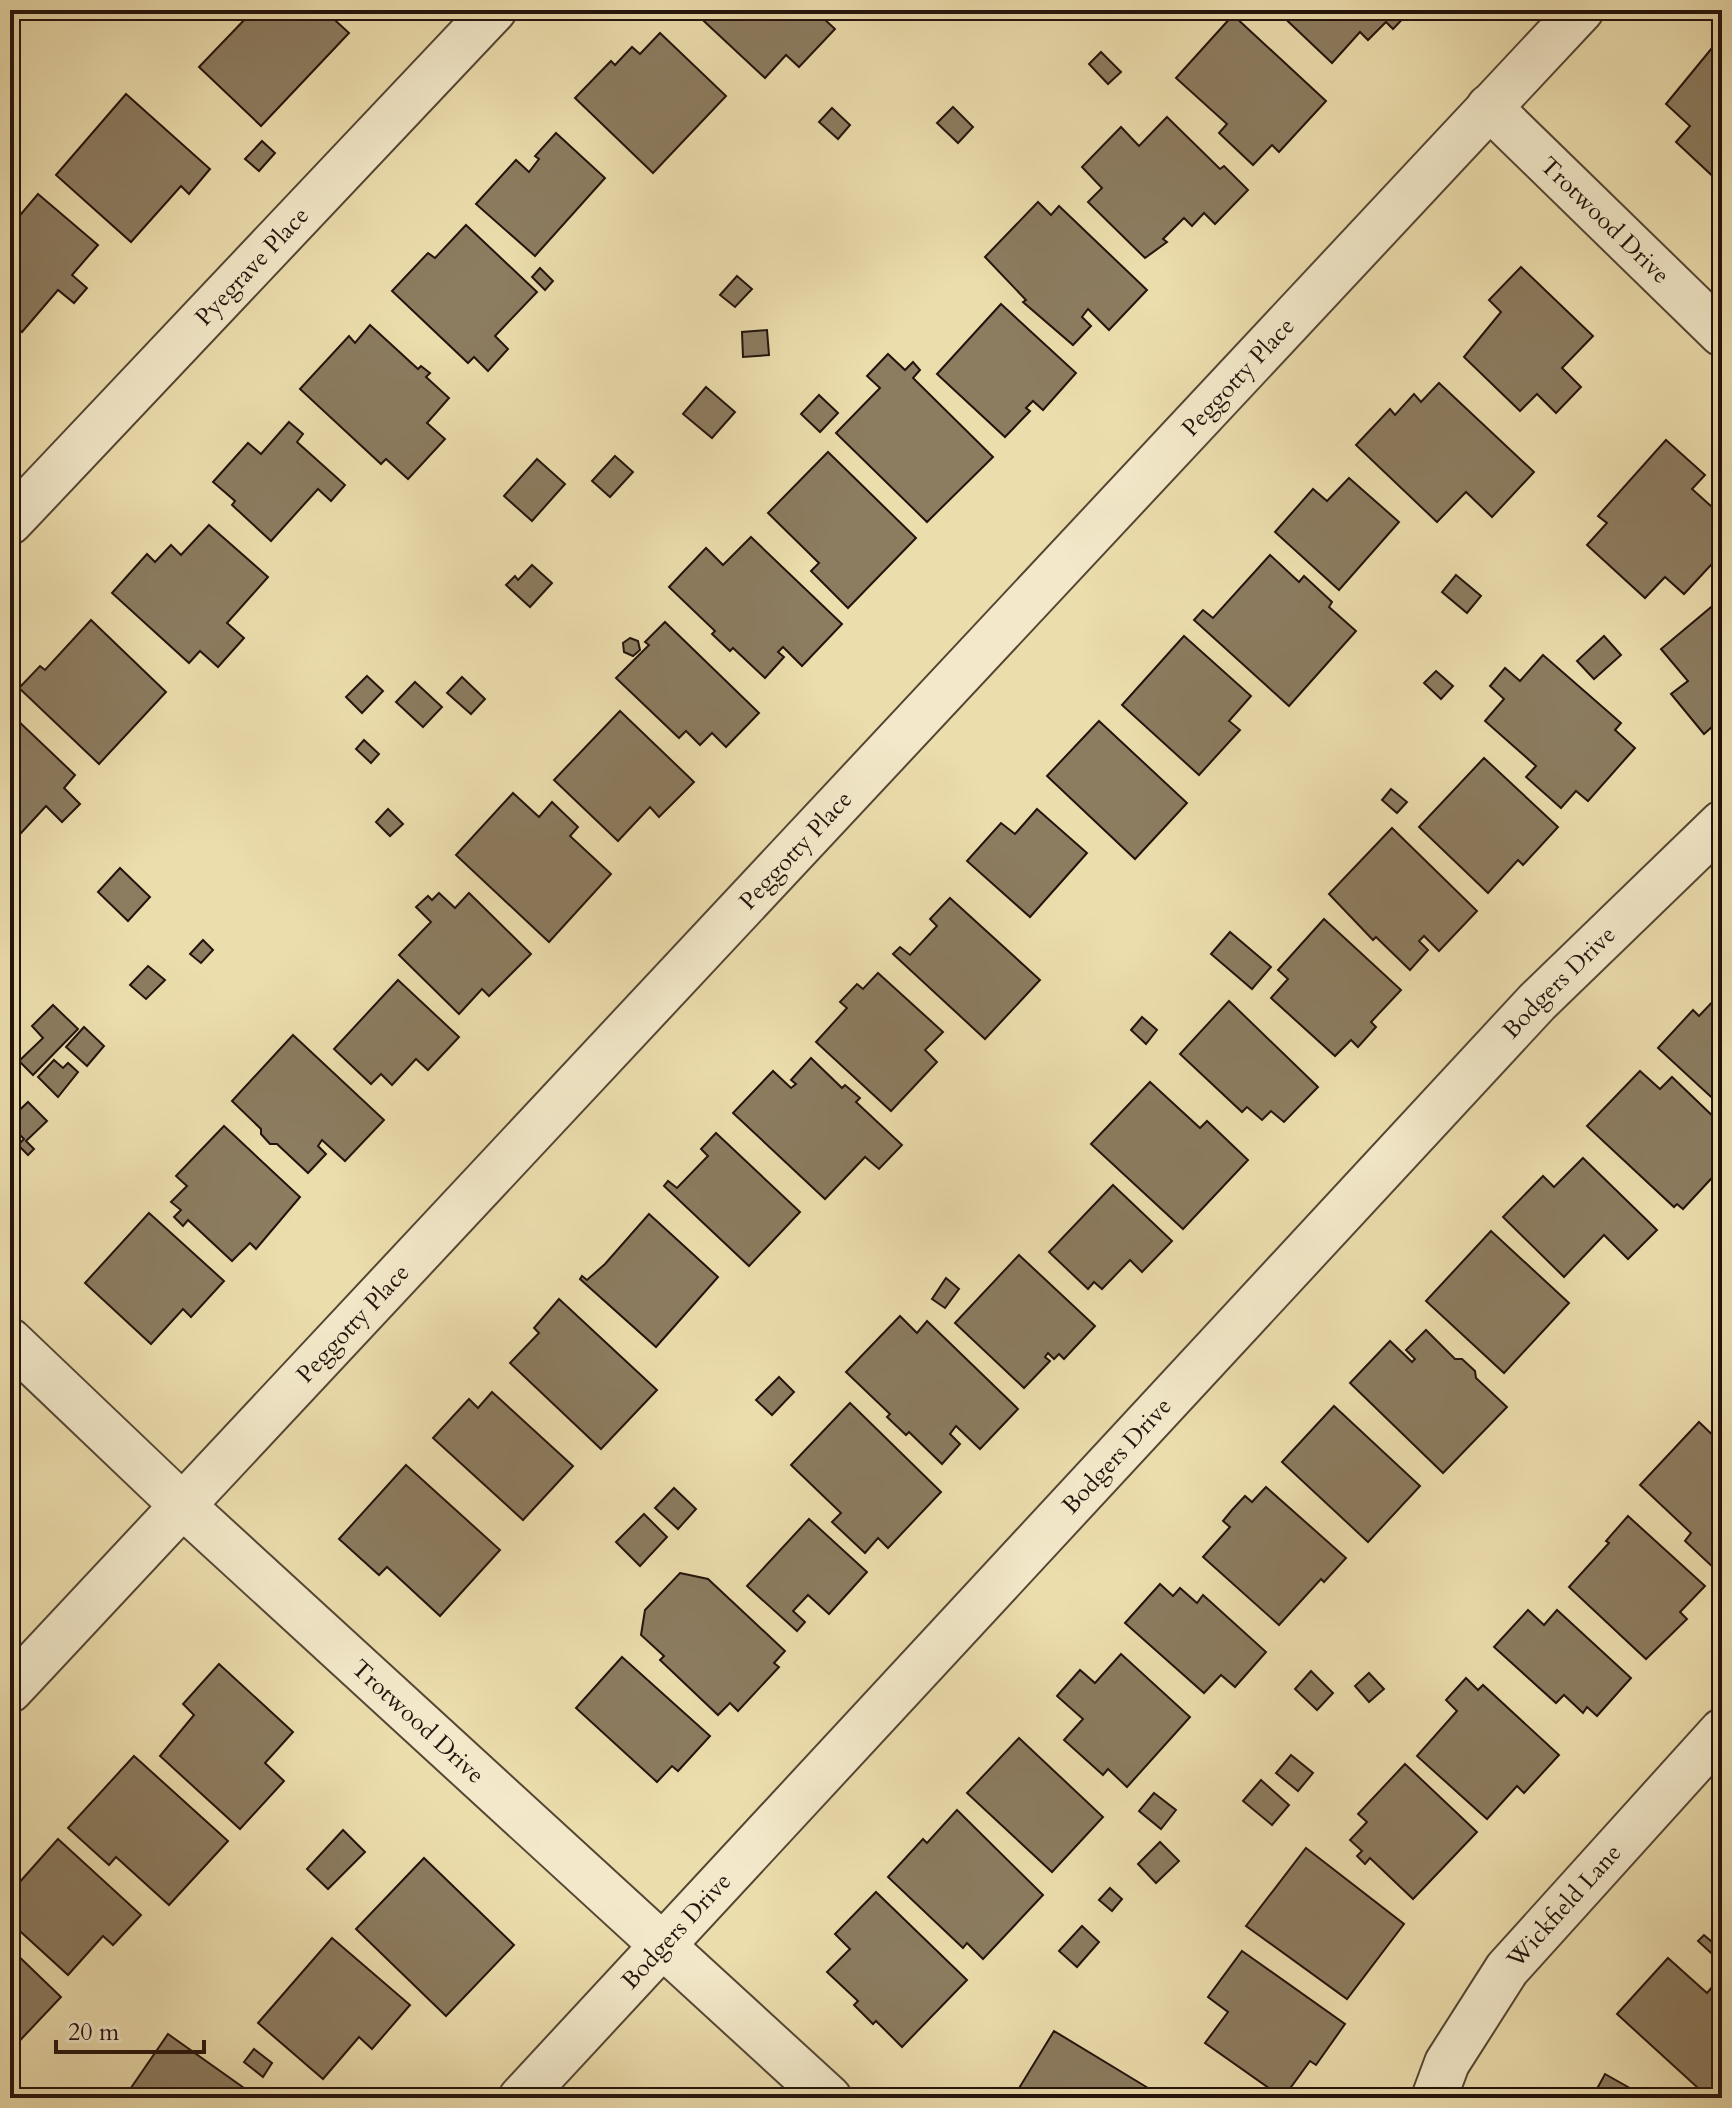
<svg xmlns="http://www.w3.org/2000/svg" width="1732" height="2108" viewBox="0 0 1732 2108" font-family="Cardo,serif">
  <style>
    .building { fill: #8c7c60; stroke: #23130c; stroke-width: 2 }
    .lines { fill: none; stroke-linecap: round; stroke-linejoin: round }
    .street-casing { stroke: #554634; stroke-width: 48 }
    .street { stroke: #f3e9ca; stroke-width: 44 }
    .labels { text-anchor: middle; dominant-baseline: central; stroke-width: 8; stroke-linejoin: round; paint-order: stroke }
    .street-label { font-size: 24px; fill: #23130c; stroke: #f3e9ca }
  </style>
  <rect width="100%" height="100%" fill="#ecddad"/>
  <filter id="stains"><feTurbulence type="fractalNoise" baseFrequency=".0025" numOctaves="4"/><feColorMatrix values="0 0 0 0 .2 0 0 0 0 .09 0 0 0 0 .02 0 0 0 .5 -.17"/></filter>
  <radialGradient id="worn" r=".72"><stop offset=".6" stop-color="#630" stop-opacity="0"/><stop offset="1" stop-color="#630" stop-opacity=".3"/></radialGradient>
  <g class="building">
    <path d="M240,10H324L349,33L261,126L199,67L248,16Z"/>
    <path d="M692,10H821L825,14L822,17L835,29L799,67L786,55L765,78Z"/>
    <path d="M1276,10H1411L1393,29L1386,22L1368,40L1360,32L1332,63Z"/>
    <path d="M1233,15L1326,101L1279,152L1272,145L1253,165L1219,133L1227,124L1176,78Z"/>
    <path d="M660,33L726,96L653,173L575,98L611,61L615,65L632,47L640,54Z"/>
    <path d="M1722,46V179L1719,182L1676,142L1690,126L1666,104L1712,48L1717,52Z"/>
    <path d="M1101,52L1121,72L1108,84L1089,64Z"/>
    <path d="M126,94L210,169L189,194L181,186L131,242L56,175Z"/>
    <path d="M953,107L973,127L958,143L937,123Z"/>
    <path d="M832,108L850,125L838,139L819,122Z"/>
    <path d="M1167,117L1220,169L1224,166L1248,190L1215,224L1204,213L1192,226L1184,218L1163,239L1167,242L1145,258L1088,202L1102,188L1082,167L1121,127L1139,146Z"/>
    <path d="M556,133L605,178L535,256L476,204L516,160L529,172L539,159L535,156Z"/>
    <path d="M262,141L275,153L259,171L245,159Z"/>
    <path d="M38,194L98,245L72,275L87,288L74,303L58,290L22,332L10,321V227Z"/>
    <path d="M1038,202L1051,215L1059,206L1147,290L1109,330L1088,309L1082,317L1091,326L1073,345L1023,302L1026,300L985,257Z"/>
    <path d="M466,225L537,292L495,336L508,349L488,371L474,357L468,363L392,291L428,253L435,258Z"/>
    <path d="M1521,267L1593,336L1562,368L1581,387L1556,413L1537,394L1520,411L1464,357L1501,312L1489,300Z"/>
    <path d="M540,268L553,281L545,290L532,277Z"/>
    <path d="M737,276L752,289L735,307L720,295Z"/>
    <path d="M1001,304L1076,373L1043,410L1033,401L1026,408L1030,411L1005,437L937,374Z"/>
    <path d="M370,325L418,369L421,366L430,373L426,377L449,398L427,423L445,439L408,479L386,459L381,464L300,389L349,336L355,343Z"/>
    <path d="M767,330L769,355L743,357L742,332Z"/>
    <path d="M888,354L905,370L913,362L920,370L913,378L993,457L927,522L836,433L880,388L867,376Z"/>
    <path d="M1439,383L1534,472L1492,517L1466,492L1437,522L1356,445L1390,409L1395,415L1414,394L1421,402Z"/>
    <path d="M706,387L735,412L712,438L683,414Z"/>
    <path d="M819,395L838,413L820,432L801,414Z"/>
    <path d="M289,422L303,434L297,442L345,485L331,501L318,489L271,541L232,505L235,501L213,482L248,443L261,454Z"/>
    <path d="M1666,440L1705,475L1692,489L1722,516V553L1684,594L1665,577L1645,598L1587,545L1607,523L1598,516Z"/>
    <path d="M828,452L916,538L848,608L811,571L819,563L768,513Z"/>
    <path d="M615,456L633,472L610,497L592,481Z"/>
    <path d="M537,459L565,484L532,521L504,496Z"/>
    <path d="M1349,478L1399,522L1339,590L1275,532L1313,489L1327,501Z"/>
    <path d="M209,525L268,577L227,623L244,638L218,667L200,651L189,663L112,593L147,554L155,562L171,545L181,555Z"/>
    <path d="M751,537L842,624L802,666L783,647L778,652L784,657L765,678L733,648L730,651L712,634L715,631L669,587L706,548L723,565Z"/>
    <path d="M1270,555L1299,582L1304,576L1332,602L1329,607L1356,631L1289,706L1194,620L1203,610L1213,618Z"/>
    <path d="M532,565L552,583L530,607L506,585L515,576L518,580Z"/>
    <path d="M1456,575L1481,596L1467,613L1442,592Z"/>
    <path d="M1722,598V718L1704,734L1671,694L1688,681L1661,649Z"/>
    <path d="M91,620L166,692L99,764L19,688L40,666L45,670Z"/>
    <path d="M665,622L759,713L726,747L712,733L700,745L686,731L679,738L616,678L649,645L645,642Z"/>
    <path d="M1184,636L1251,696L1229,721L1240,730L1199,775L1122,705Z"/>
    <path d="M1604,636L1621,655L1594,679L1577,661Z"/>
    <path d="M630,638L638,641L640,650L633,656L624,652L623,643Z"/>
    <path d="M1543,655L1621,723L1615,730L1635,748L1588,801L1576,791L1561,808L1526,777L1536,766L1485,721L1504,699L1490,686L1505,668L1520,681Z"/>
    <path d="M1436,671L1453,686L1441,699L1424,683Z"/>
    <path d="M367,676L383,691L362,713L346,697Z"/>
    <path d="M462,677L485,699L471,714L447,693Z"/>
    <path d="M415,682L442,707L423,727L396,702Z"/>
    <path d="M620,711L694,782L659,817L650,807L618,841L554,780Z"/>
    <path d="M14,717L75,775L64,788L80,804L62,822L46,806L10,845V722Z"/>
    <path d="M1099,721L1187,803L1135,859L1047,776Z"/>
    <path d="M364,740L379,754L371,763L356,749Z"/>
    <path d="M1484,758L1558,827L1523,865L1518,860L1488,893L1419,827Z"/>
    <path d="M1391,789L1407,802L1397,813L1382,800Z"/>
    <path d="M513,793L539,817L552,802L578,827L570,836L611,874L549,942L456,855Z"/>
    <path d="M388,809L403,824L390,836L376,822Z"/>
    <path d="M1037,809L1087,853L1030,917L967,861L1001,823L1015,834Z"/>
    <path d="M1392,828L1477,911L1439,951L1424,936L1419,941L1428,950L1410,970L1376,937L1373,940L1329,894Z"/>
    <path d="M120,868L150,897L128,921L98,892Z"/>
    <path d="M439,893L455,908L469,893L531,954L489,996L482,989L459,1014L399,955L431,922L416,907L428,896L432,900Z"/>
    <path d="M950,898L1040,980L985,1039L893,954L900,947L910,955L937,926L930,919Z"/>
    <path d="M1324,919L1401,990L1371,1022L1376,1027L1358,1047L1351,1040L1335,1056L1271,998L1288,979L1278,970Z"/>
    <path d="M1230,932L1271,967L1252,989L1211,954Z"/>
    <path d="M203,940L213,950L201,963L190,954Z"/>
    <path d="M148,966L165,980L146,999L130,985Z"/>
    <path d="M878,973L943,1032L925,1050L937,1062L891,1111L816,1042L847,1008L840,1002L857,984L863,989Z"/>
    <path d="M398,980L459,1037L428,1070L416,1059L392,1085L381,1074L371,1084L334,1049Z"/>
    <path d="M1716,998L1722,1003V1107L1658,1048L1693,1010L1699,1016Z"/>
    <path d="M1229,1001L1318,1087L1284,1122L1271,1111L1262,1120L1247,1107L1242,1112L1180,1054Z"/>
    <path d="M53,1005L78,1029L33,1075L19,1061L43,1038L32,1026Z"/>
    <path d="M1142,1017L1157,1030L1146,1044L1131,1030Z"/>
    <path d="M84,1027L104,1046L87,1066L66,1047Z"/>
    <path d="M293,1035L384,1120L345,1161L322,1140L318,1146L326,1154L308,1173L277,1144H270L261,1134V1129L232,1101Z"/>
    <path d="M811,1058L842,1088L845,1085L860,1098L856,1102L902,1145L879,1169L865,1157L825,1199L733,1113L773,1071L791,1088L796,1084L791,1080Z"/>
    <path d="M54,1060L63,1068L68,1063L78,1072L58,1097L38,1077Z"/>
    <path d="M1640,1071L1660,1089L1672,1077L1722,1125V1167L1683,1209L1677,1204L1674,1207L1587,1126Z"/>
    <path d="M1150,1082L1200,1128L1207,1121L1248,1160L1183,1229L1091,1144Z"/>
    <path d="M28,1102L47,1121L26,1141L34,1149L28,1155L18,1145L24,1139L10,1125V1119Z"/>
    <path d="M224,1126L300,1197L256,1249L250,1243L232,1261L188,1220L183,1226L174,1217L181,1210L171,1202L187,1186L176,1176Z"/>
    <path d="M716,1133L800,1212L749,1266L664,1186L668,1181L677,1188L708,1156L701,1149Z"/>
    <path d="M1583,1158L1657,1230L1628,1259L1604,1235L1564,1277L1503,1217L1543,1176L1554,1187Z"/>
    <path d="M1113,1185L1172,1241L1142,1272L1130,1260L1102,1289L1094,1282L1088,1289L1049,1252Z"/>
    <path d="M149,1213L224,1281L191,1317L183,1309L151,1344L85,1283Z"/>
    <path d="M649,1214L718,1277L656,1347L580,1279L582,1276L587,1280L605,1264Z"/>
    <path d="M1491,1231L1569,1303L1504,1373L1426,1301Z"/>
    <path d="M1019,1255L1095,1326L1064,1359L1059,1354L1054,1359L1048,1353L1045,1357L1050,1361L1024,1388L955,1323Z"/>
    <path d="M946,1278L959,1289L945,1308L932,1299Z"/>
    <path d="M559,1299L657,1390L601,1449L510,1363L539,1333L534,1328Z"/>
    <path d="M900,1316L917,1333L927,1321L1018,1409L980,1449L956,1426L950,1434L960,1444L942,1464L909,1432L906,1435L887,1417L890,1414L846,1372Z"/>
    <path d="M1426,1330L1455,1359H1462L1475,1371L1476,1378L1507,1407L1443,1473L1350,1383L1390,1341L1412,1362L1415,1359L1406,1350Z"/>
    <path d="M779,1377L794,1392L772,1415L756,1400Z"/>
    <path d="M492,1392L573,1466L523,1520L433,1438L469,1399L478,1408Z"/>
    <path d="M850,1403L941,1492L888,1548L878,1538L865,1553L832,1522L841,1513L791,1465Z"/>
    <path d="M1334,1406L1420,1486L1368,1542L1282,1462Z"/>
    <path d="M1699,1422L1722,1444V1567L1717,1571L1685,1541L1691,1533L1640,1485Z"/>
    <path d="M406,1465L500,1550L440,1616L387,1567L379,1575L339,1539Z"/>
    <path d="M1266,1487L1346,1558L1324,1582L1321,1579L1279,1625L1203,1557L1230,1527L1223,1521L1232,1510L1245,1496L1252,1502Z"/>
    <path d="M674,1488L696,1509L678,1529L655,1508Z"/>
    <path d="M644,1514L667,1537L640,1566L616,1542Z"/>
    <path d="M1628,1516L1705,1586L1680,1612L1687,1619L1646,1659L1569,1587L1609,1543L1606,1541Z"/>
    <path d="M809,1519L867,1572L829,1614L808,1595L793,1611L805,1622L797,1631L747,1586Z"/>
    <path d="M680,1573L708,1579L785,1651L774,1663L779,1667L738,1711L730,1703L718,1715L660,1660L664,1656L641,1635L645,1610Z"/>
    <path d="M1160,1584L1173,1596L1180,1588L1197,1603L1203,1595L1266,1652L1235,1687L1221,1675L1204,1693L1125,1623Z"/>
    <path d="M1528,1610L1544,1625L1557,1610L1631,1678L1597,1716L1587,1707L1583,1713L1564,1695L1556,1703L1494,1647Z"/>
    <path d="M1121,1654L1190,1717L1127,1787L1108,1769L1103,1775L1064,1740L1083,1719L1057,1696L1080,1670L1095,1683Z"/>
    <path d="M622,1657L710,1736L678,1771L672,1766L657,1782L576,1708Z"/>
    <path d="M219,1664L293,1732L265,1763L284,1781L240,1829L160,1756L194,1715L183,1704Z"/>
    <path d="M1311,1671L1333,1693L1317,1710L1295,1689Z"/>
    <path d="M1369,1673L1384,1689L1369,1702L1355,1686Z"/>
    <path d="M1466,1678L1478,1690L1483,1685L1559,1755L1524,1793L1517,1786L1487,1819L1417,1756L1457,1711L1446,1700Z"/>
    <path d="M1019,1738L1103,1817L1052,1872L967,1793Z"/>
    <path d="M1291,1755L1313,1773L1298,1791L1276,1773Z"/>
    <path d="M134,1756L228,1841L169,1905L116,1857L109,1865L68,1828Z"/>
    <path d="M1405,1764L1477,1832L1413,1899L1370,1858L1365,1864L1357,1856L1362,1851L1350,1840L1367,1822L1358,1814Z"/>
    <path d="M1261,1780L1289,1805L1272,1825L1243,1801Z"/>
    <path d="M1154,1793L1176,1810L1161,1829L1139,1811Z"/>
    <path d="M957,1810L1043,1895L983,1959L967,1943L963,1948L888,1877L923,1839L927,1843Z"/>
    <path d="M343,1830L365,1852L328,1889L307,1869Z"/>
    <path d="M58,1839L141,1915L113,1945L103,1936L68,1975L10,1922V1893Z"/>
    <path d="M1160,1842L1179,1861L1156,1883L1138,1864Z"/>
    <path d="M1306,1848L1404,1924L1347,1999L1246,1926Z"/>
    <path d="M424,1858L514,1945L446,2016L356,1929Z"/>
    <path d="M1110,1888L1122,1899L1112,1911L1099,1900Z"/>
    <path d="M876,1892L967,1980L902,2047L876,2021L873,2024L854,2005L858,2001L827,1972L850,1949L835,1934Z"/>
    <path d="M1082,1926L1099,1942L1077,1967L1059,1951Z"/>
    <path d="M1722,1929V1963L1698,1941L1704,1935L1711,1941Z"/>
    <path d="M332,1938L410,2005L372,2049L359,2037L323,2079L258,2023Z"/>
    <path d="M10,1948L61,1997L10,2051Z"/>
    <path d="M1242,1951L1345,2024L1316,2065L1310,2061L1283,2098L1205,2043L1228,2012L1208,1997Z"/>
    <path d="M1668,1958L1707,1993L1719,1979L1722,1982V2094L1719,2098H1709L1617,2014Z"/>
    <path d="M1054,2031L1153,2091L1149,2098H1013Z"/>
    <path d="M168,2034L258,2098H124Z"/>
    <path d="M254,2049L272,2063L263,2077L244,2062Z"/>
    <path d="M1605,2074L1644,2096L1646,2093L1655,2098H1592Z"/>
  </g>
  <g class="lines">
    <defs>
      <g id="street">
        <path id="s1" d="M1489,107L1722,334"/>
        <path id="s2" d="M10,522L494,10"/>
        <path id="s3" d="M10,1341L182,1505L829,2098"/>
        <path id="s4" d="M10,1690L1581,10"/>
        <path id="s5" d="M521,2098L1537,1002L1722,823"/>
        <path id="s6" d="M1434,2098L1447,2063L1507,1969L1722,1731"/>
      </g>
    </defs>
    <use href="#street" class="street-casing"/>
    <use href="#street" class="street"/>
  </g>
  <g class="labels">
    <g class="street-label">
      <text stroke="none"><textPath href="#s1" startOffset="162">Trotwood Drive</textPath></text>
      <text stroke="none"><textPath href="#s2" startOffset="352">Pyegrave Place</textPath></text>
      <text stroke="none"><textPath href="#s4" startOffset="1798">Peggotty Place</textPath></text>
      <text stroke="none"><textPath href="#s4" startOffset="1150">Peggotty Place</textPath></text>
      <text stroke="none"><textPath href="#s5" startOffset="1524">Bodgers Drive</textPath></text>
      <text stroke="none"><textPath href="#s4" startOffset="502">Peggotty Place</textPath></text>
      <text stroke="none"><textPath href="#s5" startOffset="876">Bodgers Drive</textPath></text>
      <text stroke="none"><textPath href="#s3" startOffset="558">Trotwood Drive</textPath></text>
      <text stroke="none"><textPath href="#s6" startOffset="234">Wickfield Lane</textPath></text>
      <text stroke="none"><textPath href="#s5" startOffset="228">Bodgers Drive</textPath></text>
    </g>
  </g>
  <rect width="1732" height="2108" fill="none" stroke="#ecddad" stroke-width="40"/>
  <rect x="12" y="12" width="1708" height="2084" fill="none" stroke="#23130c" stroke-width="4"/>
  <rect x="20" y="20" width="1692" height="2068" fill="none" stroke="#23130c" stroke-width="2"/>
  <path d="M56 2040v12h148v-12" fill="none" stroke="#23130c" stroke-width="4"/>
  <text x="68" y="2040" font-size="24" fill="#23130c" stroke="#f3e9ca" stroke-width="6" paint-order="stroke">20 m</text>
  <rect width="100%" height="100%" filter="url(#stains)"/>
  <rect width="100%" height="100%" fill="url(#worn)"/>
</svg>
